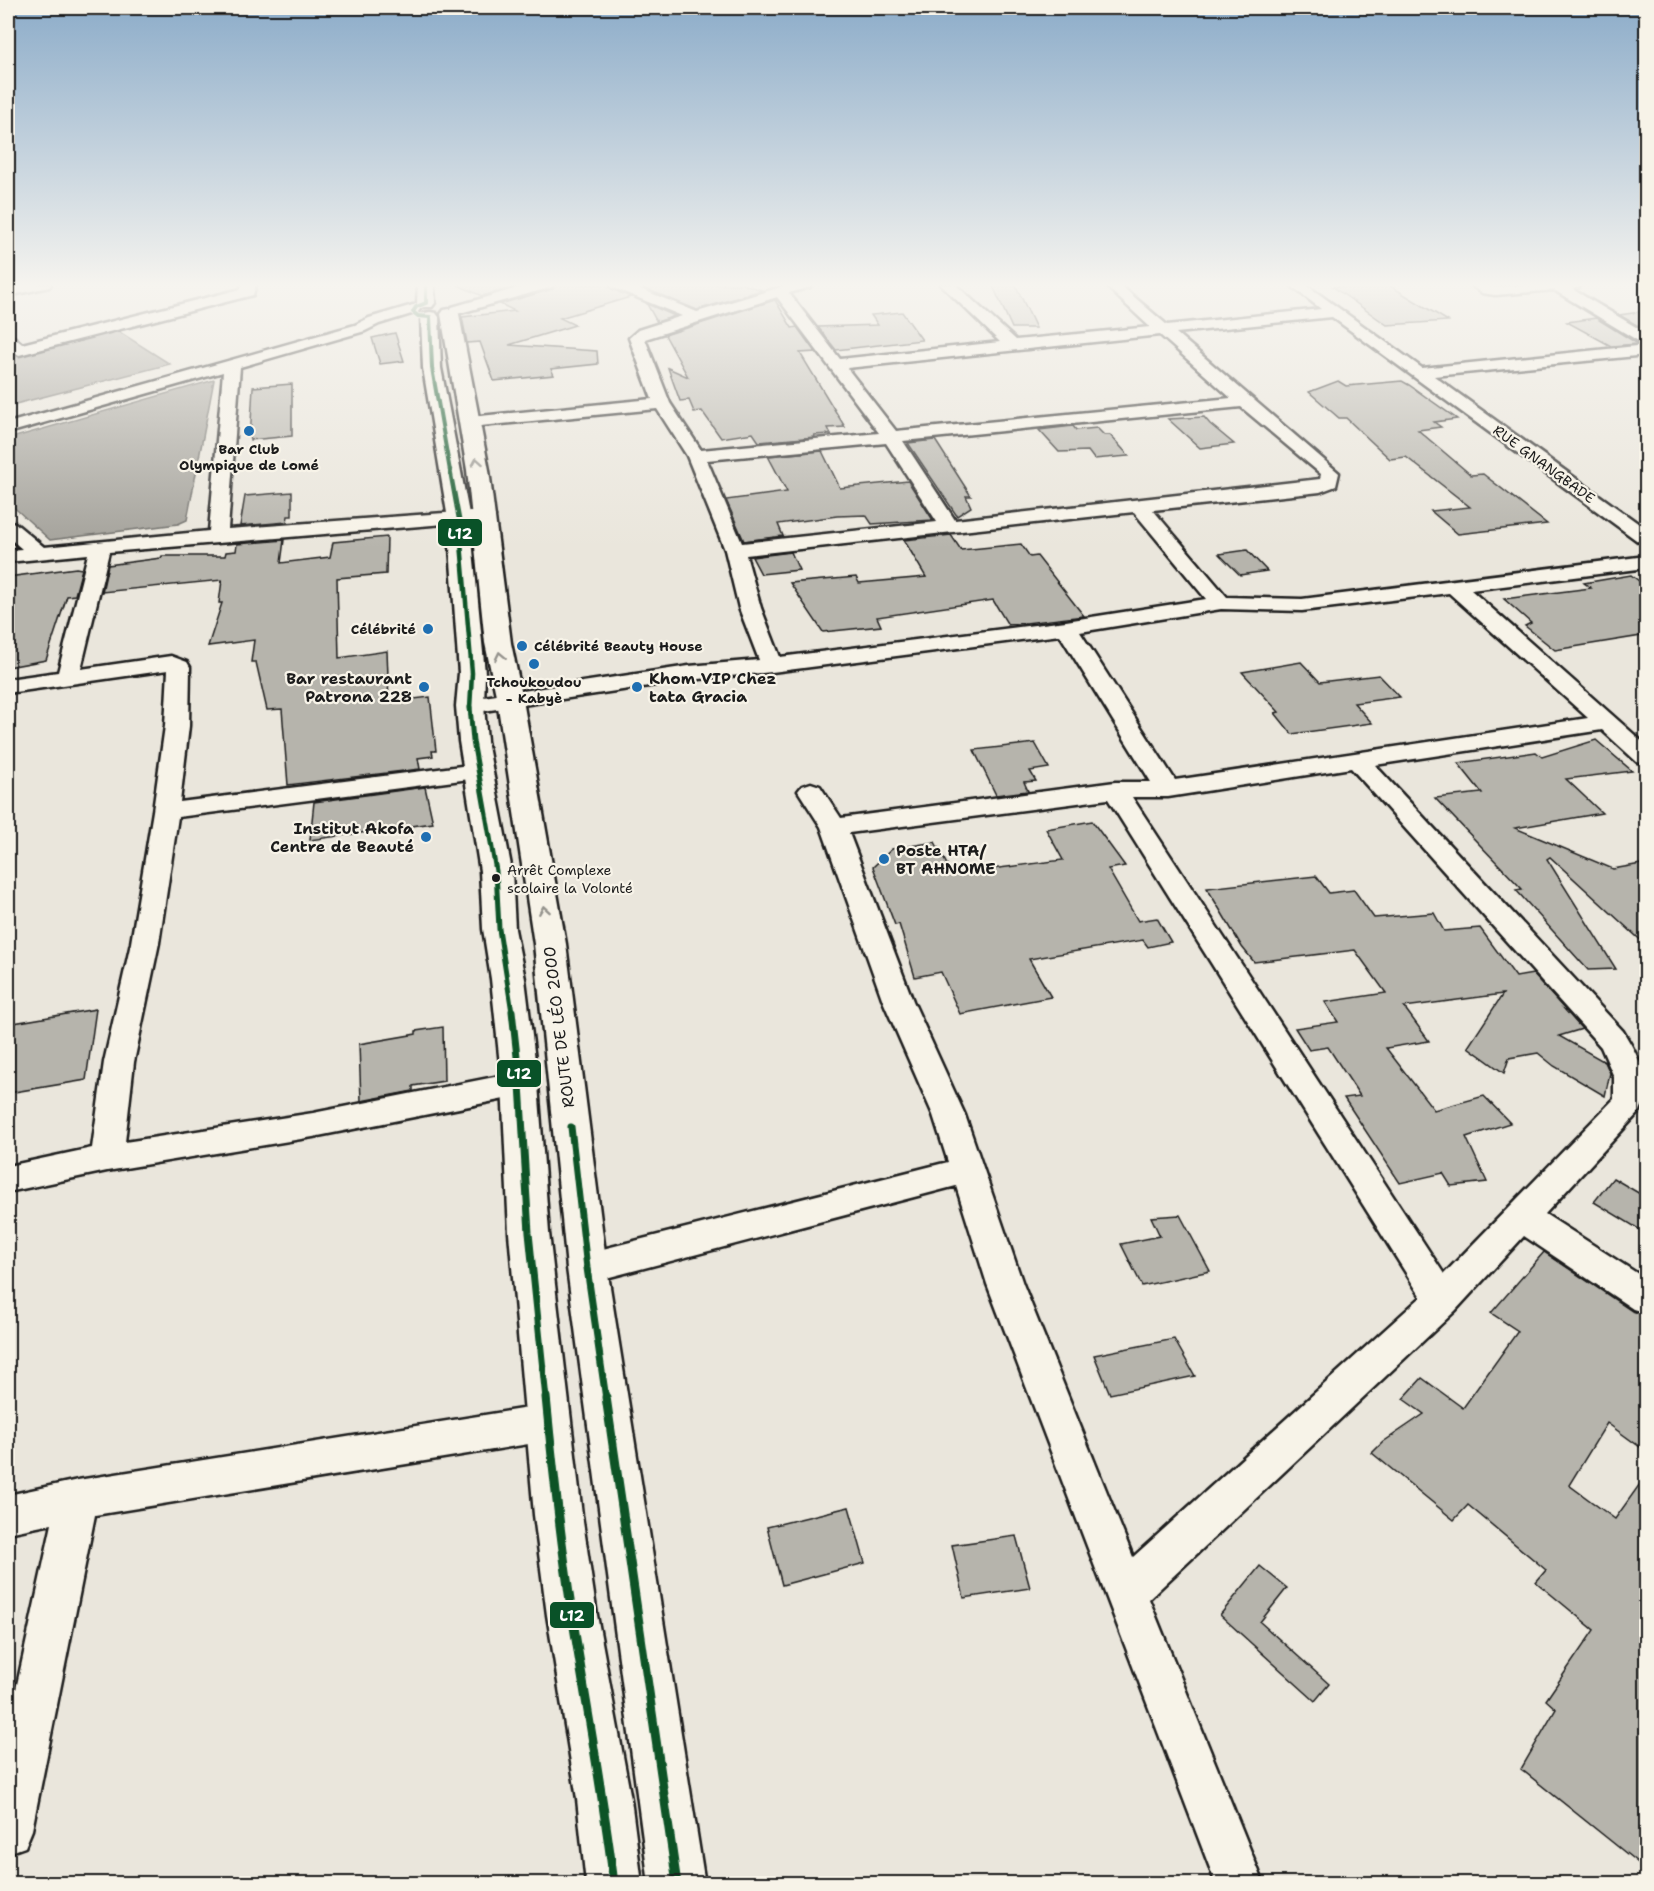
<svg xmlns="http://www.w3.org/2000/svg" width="1654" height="1891" viewBox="0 0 1654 1891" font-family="'Shantell Sans',sans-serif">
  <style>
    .water { fill: #a3a19a; stroke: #6d6c68; stroke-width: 1.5 }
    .building { fill: #b6b4ac; stroke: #1c1c1c; stroke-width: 1.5 }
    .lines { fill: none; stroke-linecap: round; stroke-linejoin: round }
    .street-casing { stroke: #1c1c1c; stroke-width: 5 }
    .secondary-casing { stroke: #1c1c1c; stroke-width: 5 }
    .street { fill: #f7f3e8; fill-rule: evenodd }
    .secondary { fill: #f7f3e8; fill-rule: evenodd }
    .bus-1-far4-casing { stroke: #f7f3e8; stroke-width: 6 }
    .bus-1-far3-casing { stroke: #f7f3e8; stroke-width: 8 }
    .bus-1-far2-casing { stroke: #f7f3e8; stroke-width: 10 }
    .bus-1-far1-casing { stroke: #f7f3e8; stroke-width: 11 }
    .bus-1-casing { stroke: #f7f3e8; stroke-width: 14 }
    .bus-1-far4 { stroke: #095228; stroke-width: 4 }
    .bus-1-far3 { stroke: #095228; stroke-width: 4.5 }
    .bus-1-far2 { stroke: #095228; stroke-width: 5 }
    .bus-1-far1 { stroke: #095228; stroke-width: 7 }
    .bus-1 { stroke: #095228; stroke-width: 9 }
    .oneway { stroke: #94928c }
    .poi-dot { fill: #1f6fb2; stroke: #f7f3e8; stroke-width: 2 }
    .bus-dot { fill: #1c1c1c; stroke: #f7f3e8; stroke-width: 2 }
    .labels { text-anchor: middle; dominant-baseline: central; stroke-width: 4.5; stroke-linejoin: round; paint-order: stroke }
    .far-poi-label { font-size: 14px; font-weight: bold; fill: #1c1c1c; stroke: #f7f3e8 }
    .far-street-label { font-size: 14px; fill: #1c1c1c; stroke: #f7f3e8 }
    .bus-label { font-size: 14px; fill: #1c1c1c; stroke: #f7f3e8; text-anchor: start }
    .poi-label { font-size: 16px; font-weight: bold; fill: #1c1c1c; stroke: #f7f3e8; text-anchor: end }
    .street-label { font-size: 16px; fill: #1c1c1c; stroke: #f7f3e8 }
    .line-badge { stroke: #f7f3e8; stroke-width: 2 }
    .badge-label { font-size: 16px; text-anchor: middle; font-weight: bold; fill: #fff }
  </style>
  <rect width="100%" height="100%" fill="#eae6dc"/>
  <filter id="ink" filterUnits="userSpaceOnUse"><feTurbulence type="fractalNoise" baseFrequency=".0167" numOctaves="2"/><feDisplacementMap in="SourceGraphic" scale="12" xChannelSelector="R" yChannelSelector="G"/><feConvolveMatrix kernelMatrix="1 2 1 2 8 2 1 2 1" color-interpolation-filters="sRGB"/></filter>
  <g filter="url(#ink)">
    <g class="water">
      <path d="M118,331L170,364L8,406V359Z"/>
      <path d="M214,380L187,520L178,524L50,540L8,502V439Z"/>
    </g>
    <g class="building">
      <path d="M456,284H525L482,296Z"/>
      <path d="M556,284H608L611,289L631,297L560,318L575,325L509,345L597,351L598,364L551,369L554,375L494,381L480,342L467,343L462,317L515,311L500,304L553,289Z"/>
      <path d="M634,284H743L762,290L697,310Z"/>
      <path d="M992,284H1015L1036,328H1012Z"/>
      <path d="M1387,284L1448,321L1387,325L1333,287Z"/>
      <path d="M775,300L792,328L797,327L815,352L800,353L845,427L828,428L831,434L814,435L815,437L759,442L753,433L721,438L702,411L694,412L689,400L680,401L668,368L688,377L665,335Z"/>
      <path d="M647,304L675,316L657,322Z"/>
      <path d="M1647,311V331L1619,315Z"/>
      <path d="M902,312L922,340L836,350L818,327L878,325L871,315Z"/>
      <path d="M1596,318L1638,344L1611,346L1567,322Z"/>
      <path d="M395,333L404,361L380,364L372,338Z"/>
      <path d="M1338,381L1346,386L1402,381L1409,385L1457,419L1434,422L1441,427L1418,430L1471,475L1483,474L1547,524L1458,534L1431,511L1470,507L1406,457L1390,459L1346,418H1339L1309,392Z"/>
      <path d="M292,384V436L250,440L253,387Z"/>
      <path d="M1204,417L1210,424L1234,444L1200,448L1168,419Z"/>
      <path d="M1073,426L1076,430L1097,428L1104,435H1110L1129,456L1094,459L1088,451L1059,452L1039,430Z"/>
      <path d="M935,440L971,496H966L971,507L957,516L908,443Z"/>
      <path d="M822,451L840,488L908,481L933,520L872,524L866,515L837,516L778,524L783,536L744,541L726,500L787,492L768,456Z"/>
      <path d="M292,492V516H288L287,522L240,526L245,496Z"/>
      <path d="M951,535L961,550L1021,544L1030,557L1037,556L1084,616L1008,625L993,600L877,617L881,626L823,632L790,583L856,577L859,583L926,577L904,540Z"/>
      <path d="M387,537L386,574L337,578L339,658L387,651L389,702L430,697L436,751H432L433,756L418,758L420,769L288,785L282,709L267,710L256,662H251L254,640L208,646L222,603H219L222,580L102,592L108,565L161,558L162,556H225L226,552L236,551L237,544L284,540L281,563L330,557L333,542Z"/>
      <path d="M1247,550L1267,571L1240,575L1219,554Z"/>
      <path d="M791,552L799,570L761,574L752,557Z"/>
      <path d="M76,568L82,569L75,595L67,596L46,660L8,667V577Z"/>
      <path d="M1631,575L1647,587V635L1555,650L1525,626L1531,623L1504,599L1591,588L1584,583Z"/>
      <path d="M1301,662L1320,682L1379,675L1400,697L1354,703L1372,723L1292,734L1275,713L1279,712L1242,672Z"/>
      <path d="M1596,740L1632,771L1566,779L1602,813L1515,828L1613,869L1647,863V946L1550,857L1547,859L1616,969L1588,970L1516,890L1522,889L1435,798L1482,793L1458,763L1536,752L1542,757Z"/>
      <path d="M1035,743L1049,768L1030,771L1036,781L1024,782L1028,791L996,795L974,750Z"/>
      <path d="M425,787L433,823L310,840L314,802Z"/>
      <path d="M1092,821L1125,866L1108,869L1138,921L1157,918L1171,942L1148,947L1143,940L1029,959L1051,997L960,1014L941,972L915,977L899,924L895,925L873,867L892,849L935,842L952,874L1063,860L1046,829Z"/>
      <path d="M1316,876L1329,893L1354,890L1374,918L1434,913L1444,931L1480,928L1516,977L1533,974L1582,1029L1559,1036L1605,1062L1610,1073L1605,1096L1554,1066L1538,1053L1509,1058L1504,1073L1468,1047L1503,994L1404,1007L1429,1041L1386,1048L1434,1110L1484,1096L1510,1123L1466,1137L1487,1182L1451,1186L1443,1173L1400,1183L1344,1098L1360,1096L1328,1047L1309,1050L1295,1028L1338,1022L1325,1002L1386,993L1355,950L1254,962L1242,947L1207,888Z"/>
      <path d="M96,1009L86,1080L8,1093V1024Z"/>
      <path d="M443,1027L444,1081L413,1086V1091L361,1101L359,1044L416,1034V1031Z"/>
      <path d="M1613,1178L1647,1198V1234L1594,1202Z"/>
      <path d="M1180,1215L1210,1271L1142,1286L1121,1244L1160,1236L1151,1217Z"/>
      <path d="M1544,1252L1632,1311L1647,1315V1452L1607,1423L1569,1485L1615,1519L1647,1474V1870L1521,1769L1556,1709L1546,1700L1594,1630L1536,1582L1546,1570L1468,1505L1454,1520L1372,1453L1383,1442L1424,1414L1403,1399L1422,1378L1463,1408L1518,1331L1491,1313Z"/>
      <path d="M1174,1339L1195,1376L1110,1394L1094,1355Z"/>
      <path d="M849,1507L865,1563L782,1585L767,1527Z"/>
      <path d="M1016,1536L1030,1588L964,1598L952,1545Z"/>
      <path d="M1260,1566L1287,1588L1260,1622L1329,1684L1315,1701L1220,1615Z"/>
    </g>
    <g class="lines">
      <defs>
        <g id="street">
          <path d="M26,284H51L49,287L8,296V288Z"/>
          <path d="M242,284H256L253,295L19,355L8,348V335L14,337L22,344L241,289Z"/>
          <path d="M532,284H554L552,287L457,314L450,310L452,307Z"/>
          <path d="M610,284H629L697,312L791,284H812L810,287L789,293L840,359L1000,342L940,284H955L1016,340L1150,327L1104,284H1119L1167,325L1321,309L1289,284H1305L1422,368L1646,345V355L1434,376L1646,529V544L1639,542L1332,317L1176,333L1339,473L1336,486L1320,492L1153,510L1227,597L1302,599L1646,556V568L1471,590L1646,745V764L1637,762L1602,730L1375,765L1623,1031C1638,1056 1654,1083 1640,1111L1545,1214L1646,1279V1313L1633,1309L1524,1236L1455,1311L1149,1599L1264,1884H1216L987,1284L956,1186L587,1283L574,1278L569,1268L574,1258L587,1253L948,1162L933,1115L883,1001L821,827L798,791L802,786L811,783L820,786L841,818L1115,782H1151L1060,635L772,672L689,680L470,713L462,711L458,706L462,701L470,699L689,666L759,660L739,608L725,550L687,456L657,409L470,427L464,426L461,422L464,418L470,417L652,399L629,338L638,330L682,316L612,287ZM777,297L879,433L701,450L670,403L645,339ZM1160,335L1231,398L896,431L847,368ZM1241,407L1321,474L1320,479L955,520L903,441ZM886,443L937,522L742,543L707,460ZM1134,512L1206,599L1066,621L780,657L761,608L746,555ZM1449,593L1588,718L1175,780L1080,632L1221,609L1302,611ZM1351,768L1601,1047L1614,1077V1099L1444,1274L1132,797H1168ZM1108,799L1421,1297L1133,1557L1023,1284L965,1115L913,1001L849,833Z"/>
          <path d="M1469,284C1478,283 1487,287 1496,287C1524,286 1553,284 1581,284L1579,287L1572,289L1646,333V344L1640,342L1554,290L1495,295L1482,293Z"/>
          <path d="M413,305L418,306L420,309L418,312L379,324L365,331L240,367L228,529L485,510L492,512L495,516L492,520L109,552L81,669L171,656L187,662L190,667L189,726L180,802L477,764L486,766L489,771L486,776L477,778L178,817L159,943L134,1062L125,1142L313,1113L520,1072L531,1076L536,1084L531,1092L520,1096L313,1137L107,1171L8,1192V1166L92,1148L104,1062L131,943L153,811L165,726L168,670L8,693V679L58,672L88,554L8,562V550L22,549L8,537V521L15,523L44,547L209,531L223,372L8,433V423L355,325L369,318Z"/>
          <path d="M547,1405L561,1411L566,1423L561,1435L547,1441L95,1515L32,1830L25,1847L8,1853V1726L52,1524L8,1533V1495L78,1480Z"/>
        </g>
        <g id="secondary">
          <path d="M418,284H434L435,303L432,307H420L417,303Z"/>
          <path d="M450,309L456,310L459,314L489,470L511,643L523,700L566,944L607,1268L705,1884H649L567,1268L534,944L497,700L485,643L467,470L441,314L444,310Z"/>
          <path d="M430,312L436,313L439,317L441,368L470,519L485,673L484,706L487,741L512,871L515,929L525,979L538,1084L549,1233L582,1515L597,1615L631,1799L642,1884H586L577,1799L547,1615L534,1515L509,1233L502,1084L491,979L483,929L480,871L459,741L456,706L459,673L448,519L423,368L421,317L424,313Z"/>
        </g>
      </defs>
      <use href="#street" class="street-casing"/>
      <use href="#secondary" class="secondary-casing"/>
      <use href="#street" class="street"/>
      <use href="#secondary" class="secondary"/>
      <defs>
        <path id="bus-1-far4" d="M426,284V303L416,307L413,312L418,316L430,317L432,368L450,471"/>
        <path id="bus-1-far3" d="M450,470L459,519L472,673L470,709"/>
        <path id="bus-1-far2" d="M470,707L473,741L496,871L499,929L512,1012"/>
        <g id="bus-1-far1">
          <path d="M512,1011L520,1084L529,1233L546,1399"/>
          <path d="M571,1127L587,1268L606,1399"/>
        </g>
        <g id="bus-1">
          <path d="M546,1397C553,1470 561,1542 572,1614C586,1704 603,1793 614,1884"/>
          <path d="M606,1397L677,1884"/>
        </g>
      </defs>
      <use href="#bus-1-far4" class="bus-1-far4-casing"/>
      <use href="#bus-1-far3" class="bus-1-far3-casing"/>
      <use href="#bus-1-far2" class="bus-1-far2-casing"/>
      <use href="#bus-1-far1" class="bus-1-far1-casing"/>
      <use href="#bus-1" class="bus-1-casing"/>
      <use href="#bus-1-far4" class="bus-1-far4"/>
      <use href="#bus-1-far3" class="bus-1-far3"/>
      <use href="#bus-1-far2" class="bus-1-far2"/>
      <use href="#bus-1-far1" class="bus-1-far1"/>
      <use href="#bus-1" class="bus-1"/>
    </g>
    <defs><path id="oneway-chevron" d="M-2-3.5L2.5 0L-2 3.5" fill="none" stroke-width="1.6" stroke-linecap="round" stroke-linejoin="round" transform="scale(1.5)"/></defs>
    <g class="oneway">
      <use href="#oneway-chevron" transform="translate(477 462) rotate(-100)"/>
      <use href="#oneway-chevron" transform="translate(500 656) rotate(-102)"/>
      <use href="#oneway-chevron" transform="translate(544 910) rotate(-99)"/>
    </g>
  </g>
  <linearGradient id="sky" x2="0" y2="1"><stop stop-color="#8cacc9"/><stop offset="0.52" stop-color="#f6f4ef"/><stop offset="1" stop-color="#f6f4ef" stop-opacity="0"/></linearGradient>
  <rect width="1654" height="548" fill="url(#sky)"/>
  <g class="poi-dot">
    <circle cx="249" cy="431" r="6"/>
    <circle cx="428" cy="629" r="6"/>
    <circle cx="522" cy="646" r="6"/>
    <circle cx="534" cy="664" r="6"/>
    <circle cx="424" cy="687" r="6"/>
    <circle cx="637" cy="687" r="6"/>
    <circle cx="426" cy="837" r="6"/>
    <circle cx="884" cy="859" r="6"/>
  </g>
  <circle class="bus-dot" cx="496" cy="878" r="5"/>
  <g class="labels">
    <g class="far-poi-label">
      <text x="249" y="449">Bar Club<tspan x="249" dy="16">Olympique de Lomé</tspan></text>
      <text x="416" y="629" text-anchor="end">Célébrité</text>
      <text x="534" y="646" text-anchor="start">Célébrité Beauty House</text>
      <text x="534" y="682">Tchoukoudou<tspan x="534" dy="16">- Kabyè</tspan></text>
    </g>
    <g class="far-street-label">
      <text transform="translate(1544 464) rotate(36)">RUE GNANGBADE</text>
    </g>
    <g class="bus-label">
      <text x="507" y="870">Arrêt Complexe<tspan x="507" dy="18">scolaire la Volonté</tspan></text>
    </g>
    <g class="poi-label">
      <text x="412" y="678">Bar restaurant<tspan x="412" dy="18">Patrona 228</tspan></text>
      <text x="649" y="678" text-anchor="start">Khom VIP Chez<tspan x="649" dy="18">tata Gracia</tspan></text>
      <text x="414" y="828">Institut Akofa<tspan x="414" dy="18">Centre de Beauté</tspan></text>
      <text x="896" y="850" text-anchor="start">Poste HTA/<tspan x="896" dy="18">BT AHNOME</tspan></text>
    </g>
    <g class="street-label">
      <text transform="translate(559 1027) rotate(-97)">ROUTE DE LÉO 2000</text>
    </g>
  </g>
  <g class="line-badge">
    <rect x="437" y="518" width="46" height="29" rx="6" fill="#095228"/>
    <rect x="496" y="1059" width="46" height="29" rx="6" fill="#095228"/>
    <rect x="549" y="1601" width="46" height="28" rx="6" fill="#095228"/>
  </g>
  <g class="badge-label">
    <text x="460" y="539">L12</text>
    <text x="519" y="1079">L12</text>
    <text x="572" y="1621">L12</text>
  </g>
  <rect width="1654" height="1891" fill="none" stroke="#f7f3e8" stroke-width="30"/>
  <rect x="15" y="15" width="1624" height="1861" fill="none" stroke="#1c1c1c" stroke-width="2" filter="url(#ink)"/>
</svg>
